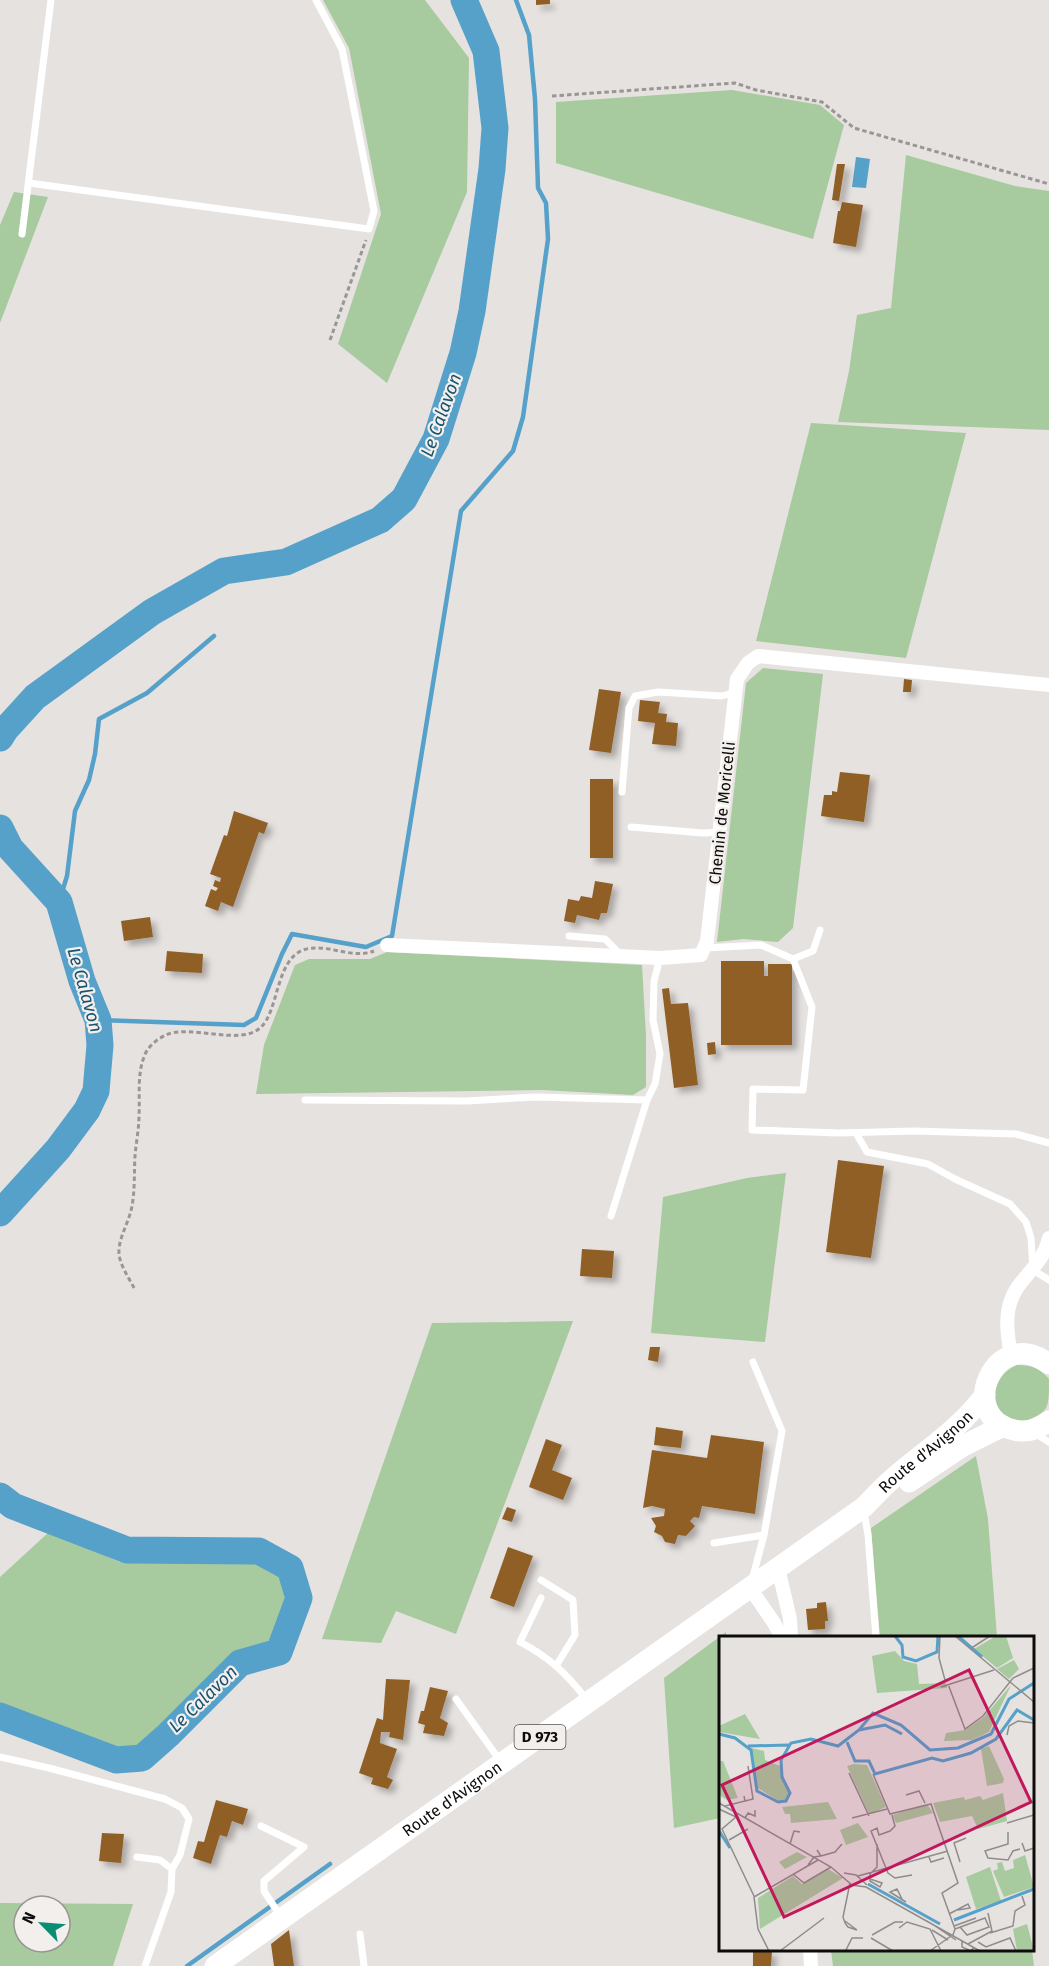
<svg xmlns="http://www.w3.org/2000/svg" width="1049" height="1966" viewBox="0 0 1049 1966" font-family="'Fira Sans',sans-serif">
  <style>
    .green { fill: #a7ca9e; fill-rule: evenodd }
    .water { fill: #56a1c9 }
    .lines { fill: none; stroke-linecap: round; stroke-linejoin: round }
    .stream { stroke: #56a1c9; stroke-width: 4.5 }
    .river { stroke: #56a1c9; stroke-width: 27 }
    .building { fill: #905f28; filter: url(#shadow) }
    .path { stroke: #999695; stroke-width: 3; stroke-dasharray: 4.5 3; stroke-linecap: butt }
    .service { stroke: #fff; stroke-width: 7 }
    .minor { stroke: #fff; stroke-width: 14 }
    .primary { stroke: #fff; stroke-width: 21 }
    .labels { text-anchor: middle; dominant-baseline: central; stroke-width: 4.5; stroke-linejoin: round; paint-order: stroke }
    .shield { fill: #f3efed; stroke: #52504f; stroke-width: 1.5 }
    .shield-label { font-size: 15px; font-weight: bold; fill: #0d0c0b }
    .street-label { font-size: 16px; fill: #0d0c0b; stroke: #f3efed }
    .water-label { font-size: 18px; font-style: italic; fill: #17526e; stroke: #f3efed }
    .inset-river { fill: none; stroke: #56a1c9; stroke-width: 3 }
    .inset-road { fill: none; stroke: #8f8c8b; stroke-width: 1.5 }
    .view { fill: #c2185b; fill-opacity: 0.15; stroke: #c2185b; stroke-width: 3 }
    .inset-edge { fill: none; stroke: #0d0c0b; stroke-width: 3 }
  </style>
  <defs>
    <filter id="shadow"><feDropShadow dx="5" dy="5" stdDeviation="3" flood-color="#0004"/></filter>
  </defs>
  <rect width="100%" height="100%" fill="#e6e2e0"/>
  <g class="green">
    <path d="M323,0H425L469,58L467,192L387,383L338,344L381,214L349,48Z"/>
    <path d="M732,90L820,105L844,125L813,239L556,163V102Z"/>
    <path d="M906,155L1015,186L1049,191V430L838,422L849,371L857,315L891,308Z"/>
    <path d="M14,192L48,197L0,323V225Z"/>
    <path d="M811,423L966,433L906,658L756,641Z"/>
    <path d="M763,668L823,674L793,928L778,942L743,939L717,942L746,683Z"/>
    <path d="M387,952L642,965L646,1036V1087L633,1095L542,1090L256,1094L264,1045L295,965L309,959H370Z"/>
    <path d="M786,1173L765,1342L651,1333L663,1197L747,1178Z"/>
    <path d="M573,1321L456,1634L396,1611L381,1643L322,1639L432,1323Z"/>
    <path d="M1017,1365C1031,1365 1040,1368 1049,1379C1049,1412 1049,1411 1021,1423C1016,1421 1008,1419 1004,1415C986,1399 997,1373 1017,1365Z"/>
    <path d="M976,1456L988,1519L997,1637H880L871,1528Z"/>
    <path d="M49,1532L120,1562L257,1559L282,1573L289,1599L273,1645L234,1655L138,1747L117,1752L0,1705V1577Z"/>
    <path d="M726,1632V1637L720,1638V1818L674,1828L664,1678Z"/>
    <path d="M0,1903L133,1904L113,1966H0ZM24,1906H60V1942H24Z"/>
    <path d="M831,1950H1032L1034,1966H833Z"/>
  </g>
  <path class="water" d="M856,157L870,159L866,188L852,187Z"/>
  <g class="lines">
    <g class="stream">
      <path d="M59,902L67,876L75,811L89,780L95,754L99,719L147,693L214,636"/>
      <path d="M98,1020L244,1025L256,1018L282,954L292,934L366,947L392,936L461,511L513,451L523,417L548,239L546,203L538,188L535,99L529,35L516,0"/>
      <path d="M187,1966L330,1864"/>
    </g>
    <g class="river">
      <path d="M0,738L5,730L35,697L152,612L224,571L286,562L380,520L404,499L436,439L463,353L472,311L492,169L495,128L486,51L464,0"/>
      <path d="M0,828L10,848L59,902L82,981L98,1020L100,1045L96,1091L87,1110L58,1149L0,1213"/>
      <path d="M0,1496L13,1506L127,1550L259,1551L290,1568L299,1598L279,1652L240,1663L168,1735L142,1758L116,1760L0,1716"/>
    </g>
  </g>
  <g class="building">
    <path d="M536,0H550V4L536,5Z"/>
    <path d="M837,164H845L839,201L832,200Z"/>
    <path d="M842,202L863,205L856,247L833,243L838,211H840Z"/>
    <path d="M904,679L912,680L911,692H903Z"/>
    <path d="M599,689L621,692L611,753L589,750Z"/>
    <path d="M640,700L660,702L658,713L667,714L666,722L678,723L676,746L652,744L655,723L638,721Z"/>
    <path d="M840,772L870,775L864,822L821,816L824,795H832V791L837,792Z"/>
    <rect x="590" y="779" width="23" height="79"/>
    <path d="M234,811L268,823L264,834L259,832L233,907L221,902L218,911L205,906L211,889L216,891L218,888L213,886L215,880L220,882L221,878L210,874L224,835L227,836Z"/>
    <path d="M595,881L613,884L607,913H601L599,920L577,915L575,923L564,921L568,899L579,901L581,896L592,898Z"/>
    <path d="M150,917L153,937L124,941L121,921Z"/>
    <path d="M167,951L203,954L202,973L165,971Z"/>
    <path d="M721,961H764V976H768V964H792V1045H721Z"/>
    <path d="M669,988L671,1004L688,1003L698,1085L674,1088L662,989Z"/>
    <path d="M715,1042L716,1054L708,1055L707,1043Z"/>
    <path d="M838,1160L884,1166L871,1258L826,1252Z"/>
    <path d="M582,1249L614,1251L612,1278L580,1276Z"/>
    <path d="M650,1347H660L658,1362L648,1360Z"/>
    <path d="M656,1427L683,1431L681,1448L654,1445Z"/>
    <path d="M711,1435L764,1442L755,1514L702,1506L699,1518L694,1517L690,1521L695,1526L686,1536L678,1535L675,1544L665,1542L662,1536L654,1532L656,1526L651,1518L664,1516L665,1509L652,1506L643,1508L652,1450L707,1458Z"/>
    <path d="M546,1439L562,1445L552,1470L572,1478L563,1500L529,1487Z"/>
    <path d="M507,1507L516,1510L512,1522L502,1519Z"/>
    <path d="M508,1547L533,1556L514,1607L490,1598Z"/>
    <path d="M826,1602L828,1621H825V1629L808,1630L806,1609L817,1608V1603Z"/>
    <path d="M386,1679L410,1680L403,1740L389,1737L390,1732H381L380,1743L397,1749L387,1777L393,1780L388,1789L371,1784L373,1778L359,1773L377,1718L383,1720Z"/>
    <path d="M430,1687L448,1691L440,1718L448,1723L444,1736L423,1733L425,1725L418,1723L421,1711H424Z"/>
    <path d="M216,1800L248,1809L243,1825L232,1821L227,1837L220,1835L211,1864L193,1858L198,1841L204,1842Z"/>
    <path d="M102,1833L124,1834L121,1863L99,1861Z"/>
    <path d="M289,1930L294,1966H274L271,1944Z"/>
    <path d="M753,1951H772L771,1966H753Z"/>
  </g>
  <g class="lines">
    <g class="path">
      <path d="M552,96L735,83L756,90L822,102L854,128L1049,184"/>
      <path d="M330,340L366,240"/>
      <path d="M134,1288C129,1278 120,1265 119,1254C118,1238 129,1223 132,1206C135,1190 134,1173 135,1156C136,1143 139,1129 139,1115C140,1096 137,1075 144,1057C147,1047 157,1039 166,1035C189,1024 240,1046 260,1028C279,1012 275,961 303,950C326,942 351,960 374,951"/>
    </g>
    <g class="service">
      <path d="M29,183L369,229L374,211L342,49L316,0"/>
      <path d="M22,234L51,0"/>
      <path d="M622,792L629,708L635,696L658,692L722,696L736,692"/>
      <path d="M631,827L703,833L720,832"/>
      <path d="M569,936L605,939L621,955"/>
      <path d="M705,948L761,945L793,959L812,1007L803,1090L753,1089L752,1130L839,1133L914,1131L1016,1134L1049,1143"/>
      <path d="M793,959L813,951L820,930"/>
      <path d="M305,1100L467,1101L535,1097L647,1100"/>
      <path d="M856,1133L867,1152L928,1164L955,1179L1010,1204L1026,1222L1031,1238L1033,1270L1049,1280"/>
      <path d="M611,1216L647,1100L655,1084L660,1054L653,1020L654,981L660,958"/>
      <path d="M753,1362L782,1431L764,1535"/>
      <path d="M1036,1434L1049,1442"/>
      <path d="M864,1512L868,1535L876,1638"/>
      <path d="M714,1543L764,1535L752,1580"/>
      <path d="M541,1580L573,1600L575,1635L556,1666"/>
      <path d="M541,1598L520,1642C549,1657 567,1674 587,1700"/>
      <path d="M456,1699L501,1762"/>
      <path d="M0,1757L49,1768L165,1799L182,1808L189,1819L180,1855L172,1869"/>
      <path d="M261,1826L304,1847L264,1881V1891L281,1917"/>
      <path d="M137,1857L160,1860L172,1869L171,1892L145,1966"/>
      <path d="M360,1934L364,1966"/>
    </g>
    <g class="minor">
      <path d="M387,945L660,958L701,955L707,941L737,679L748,663L758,656L1049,685"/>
      <path d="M1011,1356C1007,1333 1003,1309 1017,1288C1029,1271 1044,1260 1049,1238"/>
      <path d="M778,1568L790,1619L791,1638"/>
      <path d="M750,1588L774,1623L782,1638"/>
      <path d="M810,1950L811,1966"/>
    </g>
    <g class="primary">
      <path d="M1049,1364C995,1323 955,1417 1014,1430C1027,1433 1039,1429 1049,1421"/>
      <path d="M909,1482L963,1446L1003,1426"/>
      <path id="s1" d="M215,1966L864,1507C873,1498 881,1489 891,1480C923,1452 959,1430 985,1395"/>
    </g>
  </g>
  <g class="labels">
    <rect class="shield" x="514.5" y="1725" width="51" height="24" rx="4.5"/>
    <g class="shield-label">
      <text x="540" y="1737">D 973</text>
    </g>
    <g class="street-label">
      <text transform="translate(722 813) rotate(-84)">Chemin de Moricelli</text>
      <text stroke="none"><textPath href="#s1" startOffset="878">Route d'Avignon</textPath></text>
      <text stroke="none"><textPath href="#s1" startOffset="290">Route d'Avignon</textPath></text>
    </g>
    <g class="water-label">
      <text transform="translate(441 415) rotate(-70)">Le Calavon</text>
      <text transform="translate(85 990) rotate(74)">Le Calavon</text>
      <text transform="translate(203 1699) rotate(-44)">Le Calavon</text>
    </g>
  </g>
  <g transform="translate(719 1636)">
    <rect width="315" height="315" fill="#e6e2e0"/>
    <path d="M277,0H287L294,22L278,32L255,13ZM176,15L185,25L198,28L200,48L227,47L228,52L158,57L153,20ZM295,24L300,33L290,43L278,33ZM292,49L270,96L253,104L225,105L227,97L246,94L265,81ZM26,78L41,103L0,96V90ZM270,110L285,143L284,147L268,150L262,113ZM32,112L45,115L46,124L61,130L70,158L66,164L60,165L37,151ZM0,125H4L19,162L8,164L0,159ZM135,128L148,129L167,171L150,178L128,130ZM284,157L288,185L259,193L253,180L221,186L214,167L245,161L246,164L261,160L264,164ZM109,166L118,183L72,187L71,178H66L63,171ZM208,168L214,177L177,187L174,179ZM139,187L149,201L127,209L121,194ZM78,216L88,221L66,233L60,226ZM306,219L315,251L285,261L274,235L279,233L278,227L283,226L286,235L295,232L294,224ZM271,231L282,265L257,273L247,241ZM109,233L124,242L41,293L39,262L74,240L83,248ZM308,288L315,315H298L294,293Z" fill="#a7ca9e"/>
    <path class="inset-river" d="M176,0L183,9L184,21L197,25L218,16L219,0M239,0L263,21M140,94L166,89L183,98M0,98L16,102L32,114L38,155L59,166L67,165L71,157L63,141L62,124L72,107L92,103L119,110L140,94L154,77L182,89L211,114L239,112L272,98L290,63L315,47M128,106L136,125H150L156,138L213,122L224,125L252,117L277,103L298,74L315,84M29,110L70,109M0,195L11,212M149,248L221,288M235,284L315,253"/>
    <path class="inset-road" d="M221,0L220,22L226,44M236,0L315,66M251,13L271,0M229,48L246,93L264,80L294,42L315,32M222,51L275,34M288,99L290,90L299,85L315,87M130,137L150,180M154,138L171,178L212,168L239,247L223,257L236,293L234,299M187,159L200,155L206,167M26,165L34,163L29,130M0,167L112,231L133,249L147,251L261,315M6,170L26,165L25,160M0,173L17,181L3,193L35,260M173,179L176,190L171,195L160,199L158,192L152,195L169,237L176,242L193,239M26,182L29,177L36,180V174M133,182L168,173M288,187L315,179M289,196V208L266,215L269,222L289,224L294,215L301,213M10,204L29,193M303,207L306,215L315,212M71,208L75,195L81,196M102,220L116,216L123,208M210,221L212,226L225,222M241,226L235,207L247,202M89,229L95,221L102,220L98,214M125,237L137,239L148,249M74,238L85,247L112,231M139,240L229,215M151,243L163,247L161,251L151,245V238L158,231V208M183,263L178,253L171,256L187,266M230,278L249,268L251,272L239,274M126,285L138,294L129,291L126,287L124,281L131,247M216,290L237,304M235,290L257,282M180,292L188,286L211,293L222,315M236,293L266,282L270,291L248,299L241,291M213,294L229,304M271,297L294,290L296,275L306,269L303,260M153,299L176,286H184M152,302L174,315M243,305V311L252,315L255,311M259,306L267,311L291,302L297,315M249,308L273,295L269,277M127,314L133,302H144M50,315L39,293L35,261L99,224M61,315L105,282M211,315L232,300"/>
    <path class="view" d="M250,34L312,166L65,281L3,149Z"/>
    <rect width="315" height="315" class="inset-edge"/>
  </g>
  <g transform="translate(42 1924) rotate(295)"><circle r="28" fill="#f3efed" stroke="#979493" stroke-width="1.5"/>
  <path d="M0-4.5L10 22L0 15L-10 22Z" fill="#0a8d72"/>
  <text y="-9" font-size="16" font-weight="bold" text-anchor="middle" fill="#0d0c0b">N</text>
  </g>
</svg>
